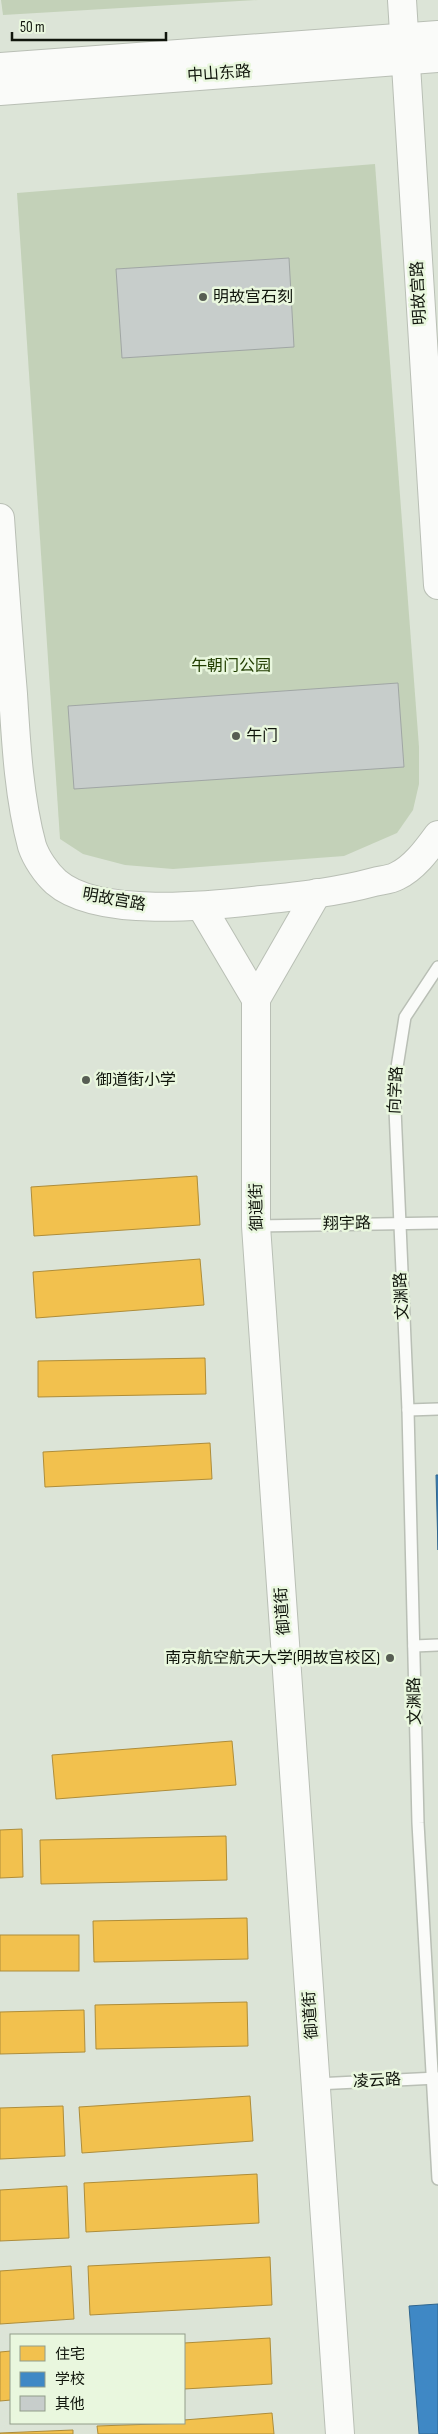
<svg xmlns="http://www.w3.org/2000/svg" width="438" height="2434" viewBox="0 0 438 2434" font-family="'Sofia Sans Condensed','Noto Sans SC',sans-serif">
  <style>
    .green { fill: #c3d1b8 }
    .homes { fill: #f2c14e; stroke: #ae8d3a }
    .schools { fill: #3f88c5; stroke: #31668e }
    .building { fill: #c7cdcb; stroke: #a0a6a4 }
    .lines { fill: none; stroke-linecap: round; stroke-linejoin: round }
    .lane-casing { stroke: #b9bfb5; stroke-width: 14 }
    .primary-casing { stroke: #b9bfb5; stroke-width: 30 }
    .lane { stroke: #fafbf9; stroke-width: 11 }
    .primary { stroke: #fafbf9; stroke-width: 28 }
    .poi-dot { fill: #575d53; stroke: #e9f7de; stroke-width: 2 }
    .labels { text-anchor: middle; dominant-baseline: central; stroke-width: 5; stroke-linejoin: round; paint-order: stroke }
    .street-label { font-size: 16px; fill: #10150c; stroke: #e9f7de }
    .poi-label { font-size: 16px; fill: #10150c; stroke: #e9f7de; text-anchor: start }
    .park-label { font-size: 16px; fill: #213d00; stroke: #e9f7de }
  </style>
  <rect width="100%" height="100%" fill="#dce4d7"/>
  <g class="green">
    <path d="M1,0H258L3,15Z"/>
    <path d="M375,164L419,747V784L413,810L397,833L344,856L173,869L125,865L83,854L60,839L17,193Z"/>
  </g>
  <g class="homes">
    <path d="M197,1176L200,1225L34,1236L31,1187Z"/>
    <path d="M200,1259L204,1305L36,1318L33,1272Z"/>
    <path d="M205,1358L206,1394L38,1397V1361Z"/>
    <path d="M210,1443L212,1479L45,1487L43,1452Z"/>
    <path d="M232,1741L236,1785L56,1799L52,1755Z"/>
    <path d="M22,1829L23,1877L0,1878V1830Z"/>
    <path d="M226,1836L227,1880L41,1884L40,1840Z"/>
    <path d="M247,1918L248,1959L94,1962L93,1921Z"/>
    <rect x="0" y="1935" width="79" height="36"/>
    <path d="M247,2002L248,2046L96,2049L95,2005Z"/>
    <path d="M84,2010L85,2052L0,2054V2012Z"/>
    <path d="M250,2096L253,2141L82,2153L79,2107Z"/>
    <path d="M63,2106L65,2156L0,2159V2108Z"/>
    <path d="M257,2174L259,2223L86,2232L84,2183Z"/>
    <path d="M67,2186L69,2238L0,2241V2190Z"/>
    <path d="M270,2257L272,2305L90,2315L88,2266Z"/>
    <path d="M71,2266L74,2319L0,2324V2271Z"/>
    <path d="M270,2338L272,2384L184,2389V2343Z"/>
    <path d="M11,2351V2400L0,2401V2352Z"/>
    <path d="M272,2413L274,2434H98L97,2426L184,2423V2420Z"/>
    <path d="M73,2430V2434H0V2433Z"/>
  </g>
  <g class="schools">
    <path d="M436,1475H438V1550Z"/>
    <path d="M438,2304V2434H419L409,2306Z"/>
  </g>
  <g class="building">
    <path d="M289,258L294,347L122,358L116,269Z"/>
    <path d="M398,683L404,767L74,789L68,706Z"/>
  </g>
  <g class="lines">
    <defs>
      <g id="lane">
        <path d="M438,967L405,1017L394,1086L408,1410L418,1823L438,2179"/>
        <path d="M256,1226L438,1223"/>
        <path d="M408,1410L438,1409"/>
        <path d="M414,1646L438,1645"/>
        <path d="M316,2084L437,2078"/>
      </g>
      <g id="primary">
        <path d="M402,0L438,585"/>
        <path d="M0,67L438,35"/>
        <path d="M0,91L438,58"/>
        <path d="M0,518C4,577 8,635 13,694C16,743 19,798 32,846C36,858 46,873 56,882C97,918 210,906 262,900C300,896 337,892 374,882C381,880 390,880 397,876C414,868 427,850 438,835"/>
        <path d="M317,893L256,999V1226L340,2434"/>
        <path d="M201,906L256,999"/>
      </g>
    </defs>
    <use href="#lane" class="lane-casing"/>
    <use href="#primary" class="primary-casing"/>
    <use href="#lane" class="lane"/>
    <use href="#primary" class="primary"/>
  </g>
  <g class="poi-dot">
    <circle cx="203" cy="297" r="5"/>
    <circle cx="236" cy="736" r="5"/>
    <circle cx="86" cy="1080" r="5"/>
    <circle cx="390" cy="1658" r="5"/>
  </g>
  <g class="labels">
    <g class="street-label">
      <text transform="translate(219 74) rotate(-4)">中山东路</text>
      <text transform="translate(419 293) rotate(-93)">明故宫路</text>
      <text transform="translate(114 900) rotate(10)">明故宫路</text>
      <text transform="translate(396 1090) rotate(-87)">向学路</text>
      <text transform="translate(257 1207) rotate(-91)">御道街</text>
      <text transform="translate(347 1224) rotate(-1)">翔宇路</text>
      <text transform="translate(402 1296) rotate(-93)">文渊路</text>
      <text transform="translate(283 1611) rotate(-94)">御道街</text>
      <text transform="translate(415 1701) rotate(-91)">文渊路</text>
      <text transform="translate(311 2015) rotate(-94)">御道街</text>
      <text transform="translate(377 2081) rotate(-3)">凌云路</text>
    </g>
    <g class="poi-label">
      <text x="213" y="297">明故宫石刻</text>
      <text x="246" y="736">午门</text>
      <text x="96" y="1080">御道街小学</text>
      <text x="380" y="1658" text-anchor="end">南京航空航天大学(明故宫校区)</text>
    </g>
    <g class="park-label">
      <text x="231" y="666">午朝门公园</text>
    </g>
  </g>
  <rect x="10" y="2334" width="175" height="90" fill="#e9f7de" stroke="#929d8a"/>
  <rect x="20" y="2346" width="25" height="15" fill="#f2c14e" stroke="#929d8a"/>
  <text x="55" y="2359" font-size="15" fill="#10150c">住宅</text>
  <rect x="20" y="2372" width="25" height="15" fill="#3f88c5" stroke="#929d8a"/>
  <text x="55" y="2384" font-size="15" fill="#10150c">学校</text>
  <rect x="20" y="2396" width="25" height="15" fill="#c7cdcb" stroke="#929d8a"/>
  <text x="55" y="2409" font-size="15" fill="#10150c">其他</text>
  <path d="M12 32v8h154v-8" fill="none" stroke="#10150c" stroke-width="2.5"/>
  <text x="20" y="32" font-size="15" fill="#10150c" stroke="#e9f7de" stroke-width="4" paint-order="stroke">50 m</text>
</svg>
